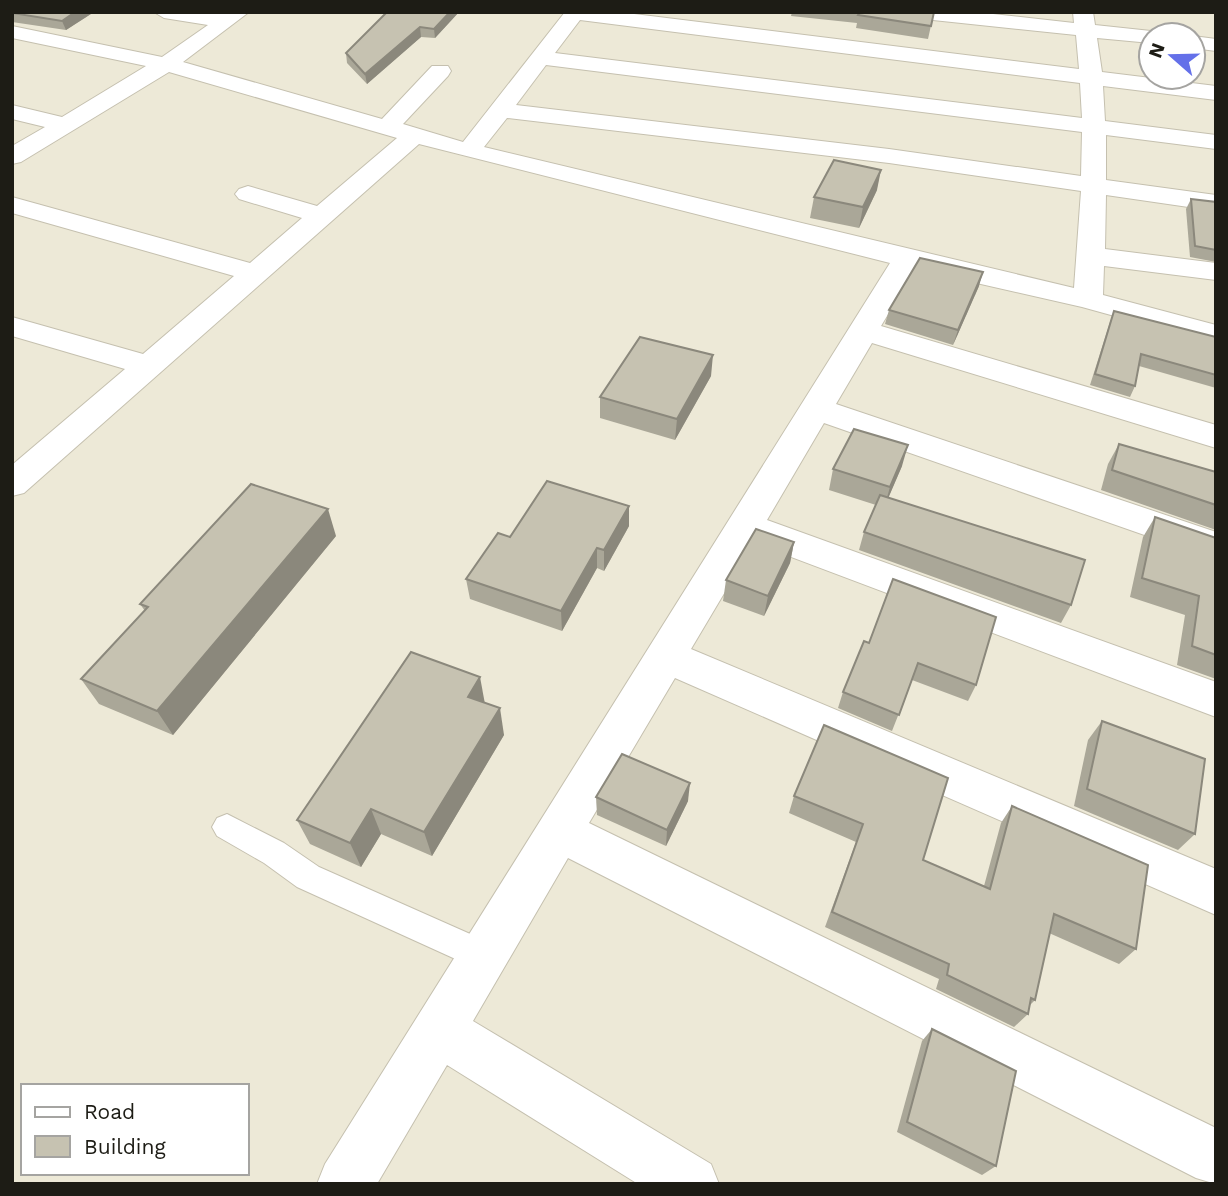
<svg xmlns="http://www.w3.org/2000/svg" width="1228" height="1196" viewBox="0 0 1228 1196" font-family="'Work Sans',sans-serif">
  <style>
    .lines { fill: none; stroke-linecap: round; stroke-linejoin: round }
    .service-casing { stroke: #c5c0af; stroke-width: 2 }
    .minor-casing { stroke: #c5c0af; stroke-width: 2 }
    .service { fill: #fff; fill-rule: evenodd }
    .minor { fill: #fff; fill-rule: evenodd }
    .wall { fill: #aaa798 }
    .shaded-wall { fill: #8b887c }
    .building { fill: #c6c2b1; stroke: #8b887c; stroke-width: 2 }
  </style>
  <rect width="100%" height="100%" fill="#ede9d7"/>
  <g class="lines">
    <defs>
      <path id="service" d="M227,814L284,843L319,867L495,945L500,956L495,967L484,972L297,887L264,863L217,836L212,827L217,818Z"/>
      <g id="minor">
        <path d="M154,12H249L183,62L382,119L432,66H448L451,71L448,76L403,124L463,142L565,12H618L1079,69L1076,35L914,18L904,12H975L1074,23L1073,12H1093L1095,25L1151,31L1160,35H1151V43L1097,38L1102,72L1216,86V100L1103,86L1105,121L1216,135V149L1106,135V180L1216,195V211L1106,195L1105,249L1216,263V280L1104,266L1103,295L1216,325V344L1082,307L915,269L881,326L1216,425V448L872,343L836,404L1216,532V560L824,423L767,520L1216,682V717L754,543L691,649L1216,869V915L675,678L589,823L1216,1128V1184L1196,1178L568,858L473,1021L711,1164L719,1184H638L447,1065L377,1184H317L325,1164L890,263L419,144L24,493L12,496V465L125,369L12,336V317L143,354L234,276L12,213V197L250,263L302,218L239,199L235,194L239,189L248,186L317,206L397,138L169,72L21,162L12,164V146L45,127L12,119V105L62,117L146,66L12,38V26L162,57L208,25L164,18ZM580,20L1080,83L1082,118L555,53ZM546,65L1082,132L1081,176L889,149L516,105ZM507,118L889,163L1081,191L1074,288L484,147Z"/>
        <path d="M1193,36L1216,39V51L1193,48Z"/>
      </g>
    </defs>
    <use href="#service" class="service-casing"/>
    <use href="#minor" class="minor-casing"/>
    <use href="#service" class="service"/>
    <use href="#minor" class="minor"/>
  </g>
  <g class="wall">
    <path d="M12,12H94L66,30L12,22Z"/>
    <path d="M384,12H459L435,38L421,37L367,84L347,63L346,53L387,13Z"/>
    <path d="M792,12H934L928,39L856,28L857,23L791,16Z"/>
    <path d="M877,190L859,228L810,218L814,197Z"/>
    <path d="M1191,199L1216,202V262L1190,257L1186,209Z"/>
    <path d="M979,286L953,345L885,324L889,310Z"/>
    <path d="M1114,311L1216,337V388L1139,366L1135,386L1130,397L1090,385L1110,322Z"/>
    <path d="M711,376L675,440L600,418V397Z"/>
    <path d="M1119,444L1216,472V530L1101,490L1108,464Z"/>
    <path d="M902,466L888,498L1071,605L1061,623L859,550L864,532L876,505L829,490L833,469Z"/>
    <path d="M629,506V526L604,571L597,568L562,631L470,599L466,579L510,537Z"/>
    <path d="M1155,517L1216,538V679L1177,665L1185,615L1130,597L1143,537Z"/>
    <path d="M336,536L173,735L99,704L81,679L145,611L140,604Z"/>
    <path d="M794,542L790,563L764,616L723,601L726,580Z"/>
    <path d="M864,641L976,685L968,701L912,680L892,731L838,708L843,692Z"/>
    <path d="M485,703L504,735L432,856L381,834L361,867L310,844L297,820Z"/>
    <path d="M1102,721L1195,834L1178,850L1074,806L1088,740Z"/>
    <path d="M824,725L923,860L984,886L1001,823L1012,806L1136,949L1119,964L1049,933L1035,1000L1030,1005L1028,1014L1014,1027L936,989L939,979L825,927L856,842L789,813L794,796Z"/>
    <path d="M596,797L688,801L666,846L597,815Z"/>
    <path d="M932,1029L996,1166L982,1175L897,1132L922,1041Z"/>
  </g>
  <g class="shaded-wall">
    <path d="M75,12H94L66,30L62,21Z"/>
    <path d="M450,12H459L435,38L434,29Z"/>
    <path d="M420,27L421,37L367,84L365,74Z"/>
    <path d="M881,170L877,190L859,228L863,207Z"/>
    <path d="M983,272L979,286L953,345L958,330Z"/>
    <path d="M713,355L711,376L675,440L677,419Z"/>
    <path d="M908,445L902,466L884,508L890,487Z"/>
    <path d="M629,506V526L604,571V550Z"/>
    <path d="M328,509L336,536L173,735L157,711Z"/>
    <path d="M794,542L790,563L764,616L768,596Z"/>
    <path d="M597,548V568L562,631L561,611Z"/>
    <path d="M480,677L485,704L468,697Z"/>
    <path d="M500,708L504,735L432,856L424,832Z"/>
    <path d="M690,783L688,801L666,846L667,830Z"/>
    <path d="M371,809L381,834L361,867L350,843Z"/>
  </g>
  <g class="building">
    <path d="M12,12H75L62,21L12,13Z"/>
    <path d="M387,12H450L434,29L420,27L365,74L346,53Z"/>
    <path d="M860,12H934L931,26L858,15Z"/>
    <path d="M834,160L881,170L863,207L814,197Z"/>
    <path d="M1191,199L1216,202V250L1195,246Z"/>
    <path d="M920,258L983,272L958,330L889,310Z"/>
    <path d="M1114,311L1216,337V375L1141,354L1135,386L1095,374Z"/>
    <path d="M640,337L713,355L677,419L600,397Z"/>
    <path d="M854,429L908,445L890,487L833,469Z"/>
    <path d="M1119,444L1216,472V505L1112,470Z"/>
    <path d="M547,481L629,506L604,550L597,548L561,611L466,579L498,533L510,537Z"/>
    <path d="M251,484L328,509L157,711L81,679L148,607L140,604Z"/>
    <path d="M880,495L1085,560L1071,605L864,532Z"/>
    <path d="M1155,517L1216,538V655L1192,646L1199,596L1142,578Z"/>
    <path d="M756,529L794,542L768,596L726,580Z"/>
    <path d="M893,579L996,617L976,685L918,663L899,715L843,692L864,641L869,643Z"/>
    <path d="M411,652L480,677L468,697L500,708L424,832L371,809L350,843L297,820Z"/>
    <path d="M1102,721L1205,759L1195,834L1087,789Z"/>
    <path d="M824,725L948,778L923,860L990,889L1012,806L1148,865L1136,949L1054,914L1035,1000L1031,998L1028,1014L947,975L949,964L832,912L863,824L794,796Z"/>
    <path d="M622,754L690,783L667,830L596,797Z"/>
    <path d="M932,1029L1016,1071L996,1166L907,1122Z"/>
  </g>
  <rect width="1228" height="1196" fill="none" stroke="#1d1c15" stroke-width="28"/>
  <rect x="21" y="1084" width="228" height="91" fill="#ffffff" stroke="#a5a4a1" stroke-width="2"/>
  <rect x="35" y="1107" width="35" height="10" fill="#ffffff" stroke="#a5a4a1" stroke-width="2"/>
  <text x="84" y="1119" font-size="21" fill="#1d1c15">Road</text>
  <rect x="35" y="1136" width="35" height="21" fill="#c6c2b1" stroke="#a5a4a1" stroke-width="2"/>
  <text x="84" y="1154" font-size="21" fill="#1d1c15">Building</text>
  <g transform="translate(1172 56) rotate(290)"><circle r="33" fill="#ffffff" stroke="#a5a4a1" stroke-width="2"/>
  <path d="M0-5L12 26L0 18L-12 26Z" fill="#6470e9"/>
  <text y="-10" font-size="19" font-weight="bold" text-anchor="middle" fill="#1d1c15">N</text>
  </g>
</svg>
